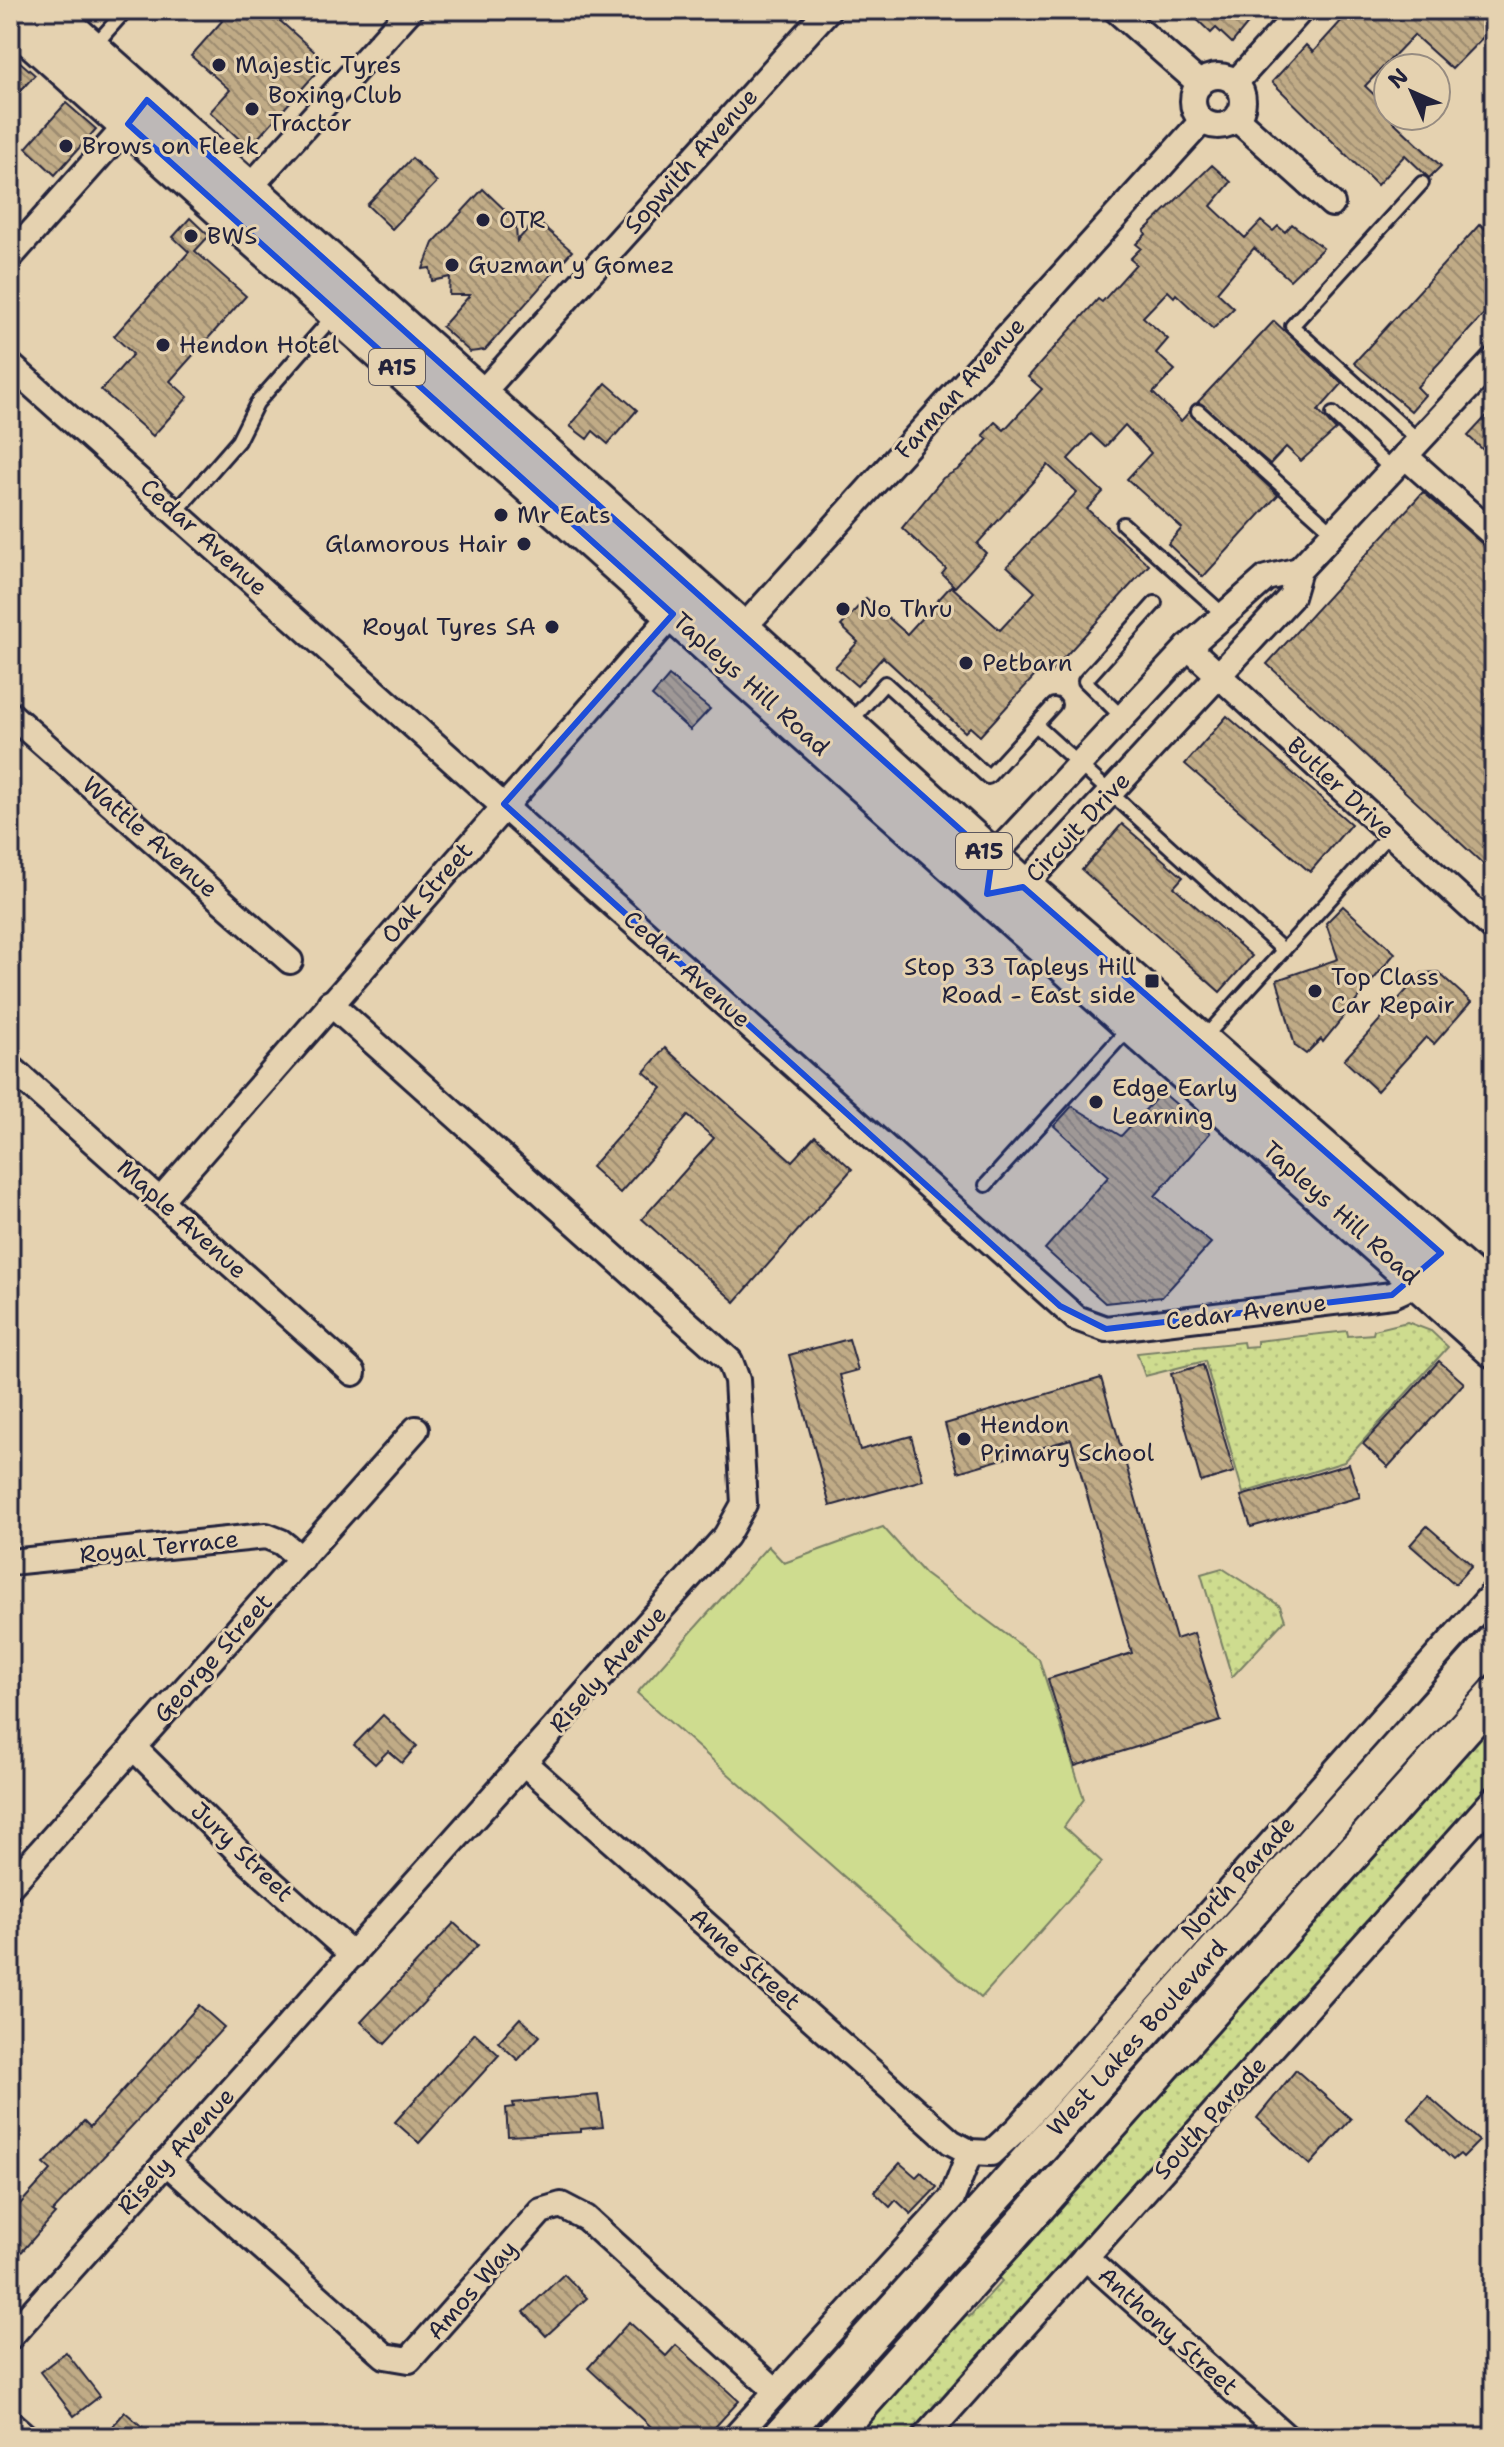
<svg xmlns="http://www.w3.org/2000/svg" width="1504" height="2447" viewBox="0 0 1504 2447" font-family="'Shantell Sans',sans-serif">
  <style>
    .grass { fill: url(#grass-dots); stroke: #787f65; stroke-width: 2 }
    .pitch { fill: #cedc8f; stroke: #787f65; stroke-width: 2 }
    .building { fill: url(#building-back-hatch); stroke: #22223b; stroke-width: 2 }
    .lines { fill: none; stroke-linecap: round; stroke-linejoin: round }
    .lane-casing { stroke: #22223b; stroke-width: 18 }
    .street-casing { stroke: #22223b; stroke-width: 30 }
    .secondary-casing { stroke: #22223b; stroke-width: 40 }
    .primary-casing { stroke: #22223b; stroke-width: 44 }
    .lane { stroke: #e5d2b0; stroke-width: 12 }
    .street { stroke: #e5d2b0; stroke-width: 24 }
    .secondary { stroke: #e5d2b0; stroke-width: 34 }
    .primary { stroke: #e5d2b0; stroke-width: 38 }
    .marked { fill: #1d4ed8; fill-opacity: 0.2; stroke: #1d4ed8; stroke-width: 6; stroke-linejoin: round }
    .poi-dot { fill: #22223b; stroke: #e5d2b0; stroke-width: 3 }
    .labels { text-anchor: middle; dominant-baseline: central; stroke-width: 6; stroke-linejoin: round; paint-order: stroke }
    .shield { fill: #e5d2b0; stroke: #5c575e; stroke-width: 2 }
    .shield-label { font-size: 22px; font-weight: bold; fill: #22223b }
    .poi-label { font-size: 24px; fill: #22223b; stroke: #e5d2b0; text-anchor: start }
    .street-label { font-size: 24px; fill: #22223b; stroke: #e5d2b0 }
  </style>
  <defs>
    <pattern id="grass-dots" width="8" height="8" patternUnits="userSpaceOnUse" patternTransform="scale(2)"><rect width="8" height="8" fill="#cedc8f"/><path d="M2 2h.1M6 6h.1" fill="none" stroke="#b1bc7c" stroke-width="1.8" stroke-linecap="round"/></pattern>
    <pattern id="building-back-hatch" width="6" height="6" patternUnits="userSpaceOnUse" patternTransform="scale(2)"><rect width="6" height="6" fill="#c0ab86"/><path d="M-1 5l2 2M0 0l6 6M5-1l2 2" fill="none" stroke="#9c8b6f"/></pattern>
  </defs>
  <rect width="100%" height="100%" fill="#e5d2b0"/>
  <filter id="ink" filterUnits="userSpaceOnUse"><feTurbulence type="fractalNoise" baseFrequency=".0125" numOctaves="2"/><feDisplacementMap in="SourceGraphic" scale="16" xChannelSelector="R" yChannelSelector="G"/><feConvolveMatrix kernelMatrix="1 2 1 2 8 2 1 2 1" color-interpolation-filters="sRGB"/></filter>
  <g filter="url(#ink)">
    <g class="grass">
      <path d="M1407,1322L1431,1331L1448,1347L1344,1462L1243,1493L1205,1361L1145,1376L1137,1353L1243,1342L1244,1347L1257,1346V1341L1347,1331L1348,1336L1373,1334L1374,1330Z"/>
      <path d="M1222,1568L1280,1606L1285,1620L1232,1677L1201,1574Z"/>
      <path d="M1494,1716V1780L906,2437H849L962,2311L969,2317L1002,2281L995,2274Z"/>
    </g>
    <path class="pitch" d="M883,1527L925,1574L1039,1659L1084,1799L1064,1827L1102,1862L981,1998L637,1693L768,1546L784,1563Z"/>
    <g class="building">
      <path d="M210,10H268L326,62L249,148L210,112L230,90L191,56L222,21Z"/>
      <path d="M1187,10H1259L1232,43L1216,28L1211,33Z"/>
      <path d="M1334,10H1494V26L1452,69L1414,35L1365,86L1385,105L1380,109L1441,166L1429,178L1405,155L1377,185L1272,82L1306,45L1313,52L1343,19Z"/>
      <path d="M10,53L35,75L10,102Z"/>
      <path d="M66,103L96,129L55,175L26,148Z"/>
      <path d="M412,158L437,182L392,229L367,205Z"/>
      <path d="M1212,165L1231,182L1211,206L1245,238L1261,221L1273,231L1278,226L1285,232L1292,224L1323,248L1290,280L1254,248L1217,292L1234,308L1213,329L1176,294L1174,297L1168,291L1143,317L1168,339L1156,353L1175,370L1153,393L1181,421L1189,412L1278,495L1203,577L1168,544L1182,528L1127,479L1151,453L1125,425L1105,447L1091,434L1068,459L1103,492L1087,509L1149,565L1049,674L1042,668L980,736L970,727L965,732L883,657L857,686L835,667L858,642L841,626L866,598L907,634L951,586L1000,630L1035,592L1007,566L1077,492L1048,465L977,544L986,553L955,587L942,574L946,569L902,528L943,478L959,469L988,439L983,435L995,422L1004,430L1042,389L1028,377L1098,299L1102,302L1136,264L1130,259L1141,248L1136,244L1146,234L1144,231Z"/>
      <path d="M483,189L509,214H515L517,241L536,220L572,251L485,350L470,352L442,327L470,295H449L450,277L432,281L430,268L423,269L433,243Z"/>
      <path d="M190,218L209,236L195,251L246,296L170,381L188,397L153,436L101,390L133,354L114,336L189,252L173,237Z"/>
      <path d="M1480,224L1494,237V303L1417,387L1425,395L1411,411L1354,363Z"/>
      <path d="M1274,321L1342,384L1318,411L1336,430L1301,461L1286,447L1270,464L1198,402Z"/>
      <path d="M606,383L637,410L608,444L593,431L587,439L570,426Z"/>
      <path d="M1494,408V460L1468,436Z"/>
      <path d="M1423,492L1494,554V874L1267,664Z"/>
      <path d="M669,676L710,709L690,730L652,696Z"/>
      <path d="M1227,716L1351,824L1310,872L1185,764Z"/>
      <path d="M1122,824L1183,877L1174,887L1252,956L1220,992L1082,870Z"/>
      <path d="M1343,906L1395,953L1323,1042L1321,1039L1306,1054L1295,1046L1277,980L1338,959L1326,923Z"/>
      <path d="M1438,972L1471,1002L1434,1044L1426,1037L1377,1091L1344,1060L1422,973Z"/>
      <path d="M665,1048L792,1161L815,1136L852,1169L735,1302L642,1219L714,1138L688,1116L620,1193L591,1167L662,1088L644,1072Z"/>
      <path d="M1162,1092L1210,1133L1155,1196L1211,1243L1162,1297L1105,1303L1045,1249L1109,1176L1054,1126L1072,1106L1121,1136Z"/>
      <path d="M849,1339L858,1370L840,1375L860,1450L911,1436L923,1480L830,1506L789,1355Z"/>
      <path d="M1439,1361L1464,1383L1388,1467L1363,1444Z"/>
      <path d="M1203,1365L1234,1472L1201,1482L1171,1374Z"/>
      <path d="M1101,1378L1176,1639L1194,1633L1221,1721L1075,1766L1048,1679L1132,1653L1071,1439L958,1472L945,1424Z"/>
      <path d="M1349,1464L1360,1497L1251,1527L1241,1496Z"/>
      <path d="M1427,1526L1472,1565L1455,1584L1410,1545Z"/>
      <path d="M383,1715L417,1746L402,1763L388,1751L375,1764L354,1745Z"/>
      <path d="M454,1923L478,1945L385,2044L361,2022Z"/>
      <path d="M199,2005L224,2027L52,2212L55,2214L10,2265V2215L51,2170L44,2164L84,2121L90,2127Z"/>
      <path d="M520,2018L540,2036L518,2060L498,2042Z"/>
      <path d="M475,2033L499,2055L419,2143L395,2122Z"/>
      <path d="M1296,2070L1351,2119L1310,2165L1257,2118Z"/>
      <path d="M598,2095L603,2127L581,2129V2132L508,2136L506,2108L514,2107L513,2103Z"/>
      <path d="M1428,2096L1479,2141L1463,2157L1460,2154L1453,2160L1408,2118Z"/>
      <path d="M900,2163L916,2177L921,2172L937,2187L911,2214L896,2200L890,2207L874,2192Z"/>
      <path d="M564,2274L587,2298L546,2336L524,2312Z"/>
      <path d="M629,2322L666,2356L676,2345L739,2401L706,2437H662L588,2368Z"/>
      <path d="M66,2352L100,2396L74,2416L40,2372Z"/>
      <path d="M125,2412L154,2437H103Z"/>
    </g>
    <g class="lines">
      <defs>
        <g id="lane">
          <path d="M93,47L126,10"/>
          <path d="M1198,411L1334,533"/>
          <path d="M1333,414L1392,470"/>
          <path d="M1419,441L1292,326L1422,183"/>
          <path d="M176,512L238,441L257,403L336,313"/>
          <path d="M1123,524L1224,615"/>
          <path d="M1122,717L1085,681L1155,603"/>
          <path d="M849,723L885,683L988,777L1054,705"/>
          <path d="M1036,725L1283,950"/>
          <path d="M1204,1038L1390,833"/>
          <path d="M986,1185L1129,1028"/>
        </g>
        <g id="street">
          <path d="M1116,10L1200,84"/>
          <circle cx="1218" cy="101" r="25"/>
          <path d="M1236,82L1301,10"/>
          <path d="M1237,119L1332,204"/>
          <path d="M240,198L410,10"/>
          <path d="M10,257L136,115"/>
          <path d="M10,365L1076,1318L1106,1329L1392,1295L1403,1290L1425,1269"/>
          <path d="M470,406L828,10"/>
          <path d="M1405,456L1494,535"/>
          <path d="M734,638L1202,121"/>
          <path d="M1188,647L1494,929"/>
          <path d="M10,714L290,961"/>
          <path d="M990,869L992,858L1188,647L1266,578L1299,570"/>
          <path d="M1010,890L1023,887L1291,597L1299,570L1494,360"/>
          <path d="M10,1067L353,1373"/>
          <path d="M161,1199L681,605"/>
          <path d="M10,1562L266,1536L281,1542L302,1559"/>
          <path d="M133,1747L249,1862L353,1955"/>
          <path d="M524,1763L951,2142L970,2152L991,2153L1018,2128L1494,1592"/>
          <path d="M10,1886L416,1429"/>
          <path d="M166,2162L385,2356L409,2360L541,2211L561,2205L586,2218L776,2391"/>
          <path d="M1085,2257L1286,2437"/>
          <path d="M10,2337L726,1536L744,1504L737,1380L730,1361L330,1003"/>
          <path d="M10,2423L26,2437"/>
          <path d="M735,2437L952,2198L970,2152"/>
          <path d="M925,2437L1494,1799"/>
        </g>
        <g id="secondary">
          <path d="M780,2437L1494,1641"/>
          <path d="M832,2437L1494,1695"/>
        </g>
        <g id="primary">
          <path d="M46,10L741,630L1023,887L1494,1300"/>
          <path d="M10,18L1494,1348"/>
        </g>
      </defs>
      <use href="#lane" class="lane-casing"/>
      <use href="#street" class="street-casing"/>
      <use href="#secondary" class="secondary-casing"/>
      <use href="#primary" class="primary-casing"/>
      <use href="#lane" class="lane"/>
      <use href="#street" class="street"/>
      <use href="#secondary" class="secondary"/>
      <use href="#primary" class="primary"/>
    </g>
  </g>
  <path class="marked" d="M147,100L992,858L987,894L1023,887L1441,1253L1392,1295L1106,1329L1060,1306L504,804L673,614L128,124Z"/>
  <g class="poi-dot">
    <circle cx="219" cy="65" r="8"/>
    <circle cx="252" cy="109" r="8"/>
    <circle cx="66" cy="146" r="8"/>
    <circle cx="483" cy="220" r="8"/>
    <circle cx="191" cy="236" r="8"/>
    <circle cx="452" cy="265" r="8"/>
    <circle cx="163" cy="345" r="8"/>
    <circle cx="501" cy="515" r="8"/>
    <circle cx="524" cy="544" r="8"/>
    <circle cx="843" cy="609" r="8"/>
    <circle cx="552" cy="627" r="8"/>
    <circle cx="966" cy="663" r="8"/>
    <rect x="1144" y="973" width="16" height="16" rx="4"/>
    <circle cx="1315" cy="991" r="8"/>
    <circle cx="1096" cy="1102" r="8"/>
    <circle cx="964" cy="1439" r="8"/>
  </g>
  <g class="labels">
    <g class="shield">
      <rect x="369" y="349" width="56" height="36" rx="6"/>
      <rect x="956" y="833" width="56" height="36" rx="6"/>
    </g>
    <g class="shield-label">
      <text x="397" y="367">A15</text>
      <text x="984" y="851">A15</text>
    </g>
    <g class="poi-label">
      <text x="235" y="65">Majestic Tyres</text>
      <text x="268" y="95">Boxing Club<tspan x="268" dy="28">Tractor</tspan></text>
      <text x="82" y="146">Brows on Fleek</text>
      <text x="499" y="220">OTR</text>
      <text x="207" y="236">BWS</text>
      <text x="468" y="265">Guzman y Gomez</text>
      <text x="179" y="345">Hendon Hotel</text>
      <text x="517" y="515">Mr Eats</text>
      <text x="508" y="544" text-anchor="end">Glamorous Hair</text>
      <text x="859" y="609">No Thru</text>
      <text x="536" y="627" text-anchor="end">Royal Tyres SA</text>
      <text x="982" y="663">Petbarn</text>
      <text x="1136" y="967" text-anchor="end">Stop 33 Tapleys Hill<tspan x="1136" dy="28">Road - East side</tspan></text>
      <text x="1331" y="977">Top Class<tspan x="1331" dy="28">Car Repair</tspan></text>
      <text x="1112" y="1088">Edge Early<tspan x="1112" dy="28">Learning</tspan></text>
      <text x="980" y="1425">Hendon<tspan x="980" dy="28">Primary School</tspan></text>
    </g>
    <g class="street-label">
      <text transform="translate(691 161) rotate(-48)">Sopwith Avenue</text>
      <text transform="translate(960 388) rotate(-48)">Farman Avenue</text>
      <text transform="translate(204 537) rotate(42)">Cedar Avenue</text>
      <text transform="translate(751 684) rotate(42)">Tapleys Hill Road</text>
      <text transform="translate(1341 788) rotate(43)">Butler Drive</text>
      <text transform="translate(1078 827) rotate(-47)">Circuit Drive</text>
      <text transform="translate(150 837) rotate(41)">Wattle Avenue</text>
      <text transform="translate(427 893) rotate(-49)">Oak Street</text>
      <text transform="translate(687 969) rotate(42)">Cedar Avenue</text>
      <text transform="translate(1341 1213) rotate(42)">Tapleys Hill Road</text>
      <text transform="translate(182 1219) rotate(42)">Maple Avenue</text>
      <text transform="translate(1246 1312) rotate(-7)">Cedar Avenue</text>
      <text transform="translate(159 1547) rotate(-6)">Royal Terrace</text>
      <text transform="translate(213 1658) rotate(-48)">George Street</text>
      <text transform="translate(608 1669) rotate(-48)">Risely Avenue</text>
      <text transform="translate(242 1852) rotate(44)">Jury Street</text>
      <text transform="translate(1238 1878) rotate(-48)">North Parade</text>
      <text transform="translate(745 1959) rotate(42)">Anne Street</text>
      <text transform="translate(1137 2038) rotate(-48)">West Lakes Boulevard</text>
      <text transform="translate(1210 2118) rotate(-48)">South Parade</text>
      <text transform="translate(176 2151) rotate(-48)">Risely Avenue</text>
      <text transform="translate(472 2290) rotate(-49)">Amos Way</text>
      <text transform="translate(1168 2331) rotate(42)">Anthony Street</text>
    </g>
  </g>
  <rect width="1504" height="2447" fill="none" stroke="#e5d2b0" stroke-width="40"/>
  <rect x="20" y="20" width="1464" height="2407" fill="none" stroke="#22223b" stroke-width="3" filter="url(#ink)"/>
  <g transform="translate(1412 92) rotate(315)"><circle r="38" fill="#e5d2b0" stroke="#978c81" stroke-width="2"/>
  <path d="M0-6L14 30L0 20L-14 30Z" fill="#22223b"/>
  <text y="-12" font-size="22" font-weight="bold" text-anchor="middle" fill="#22223b">N</text>
  </g>
</svg>
